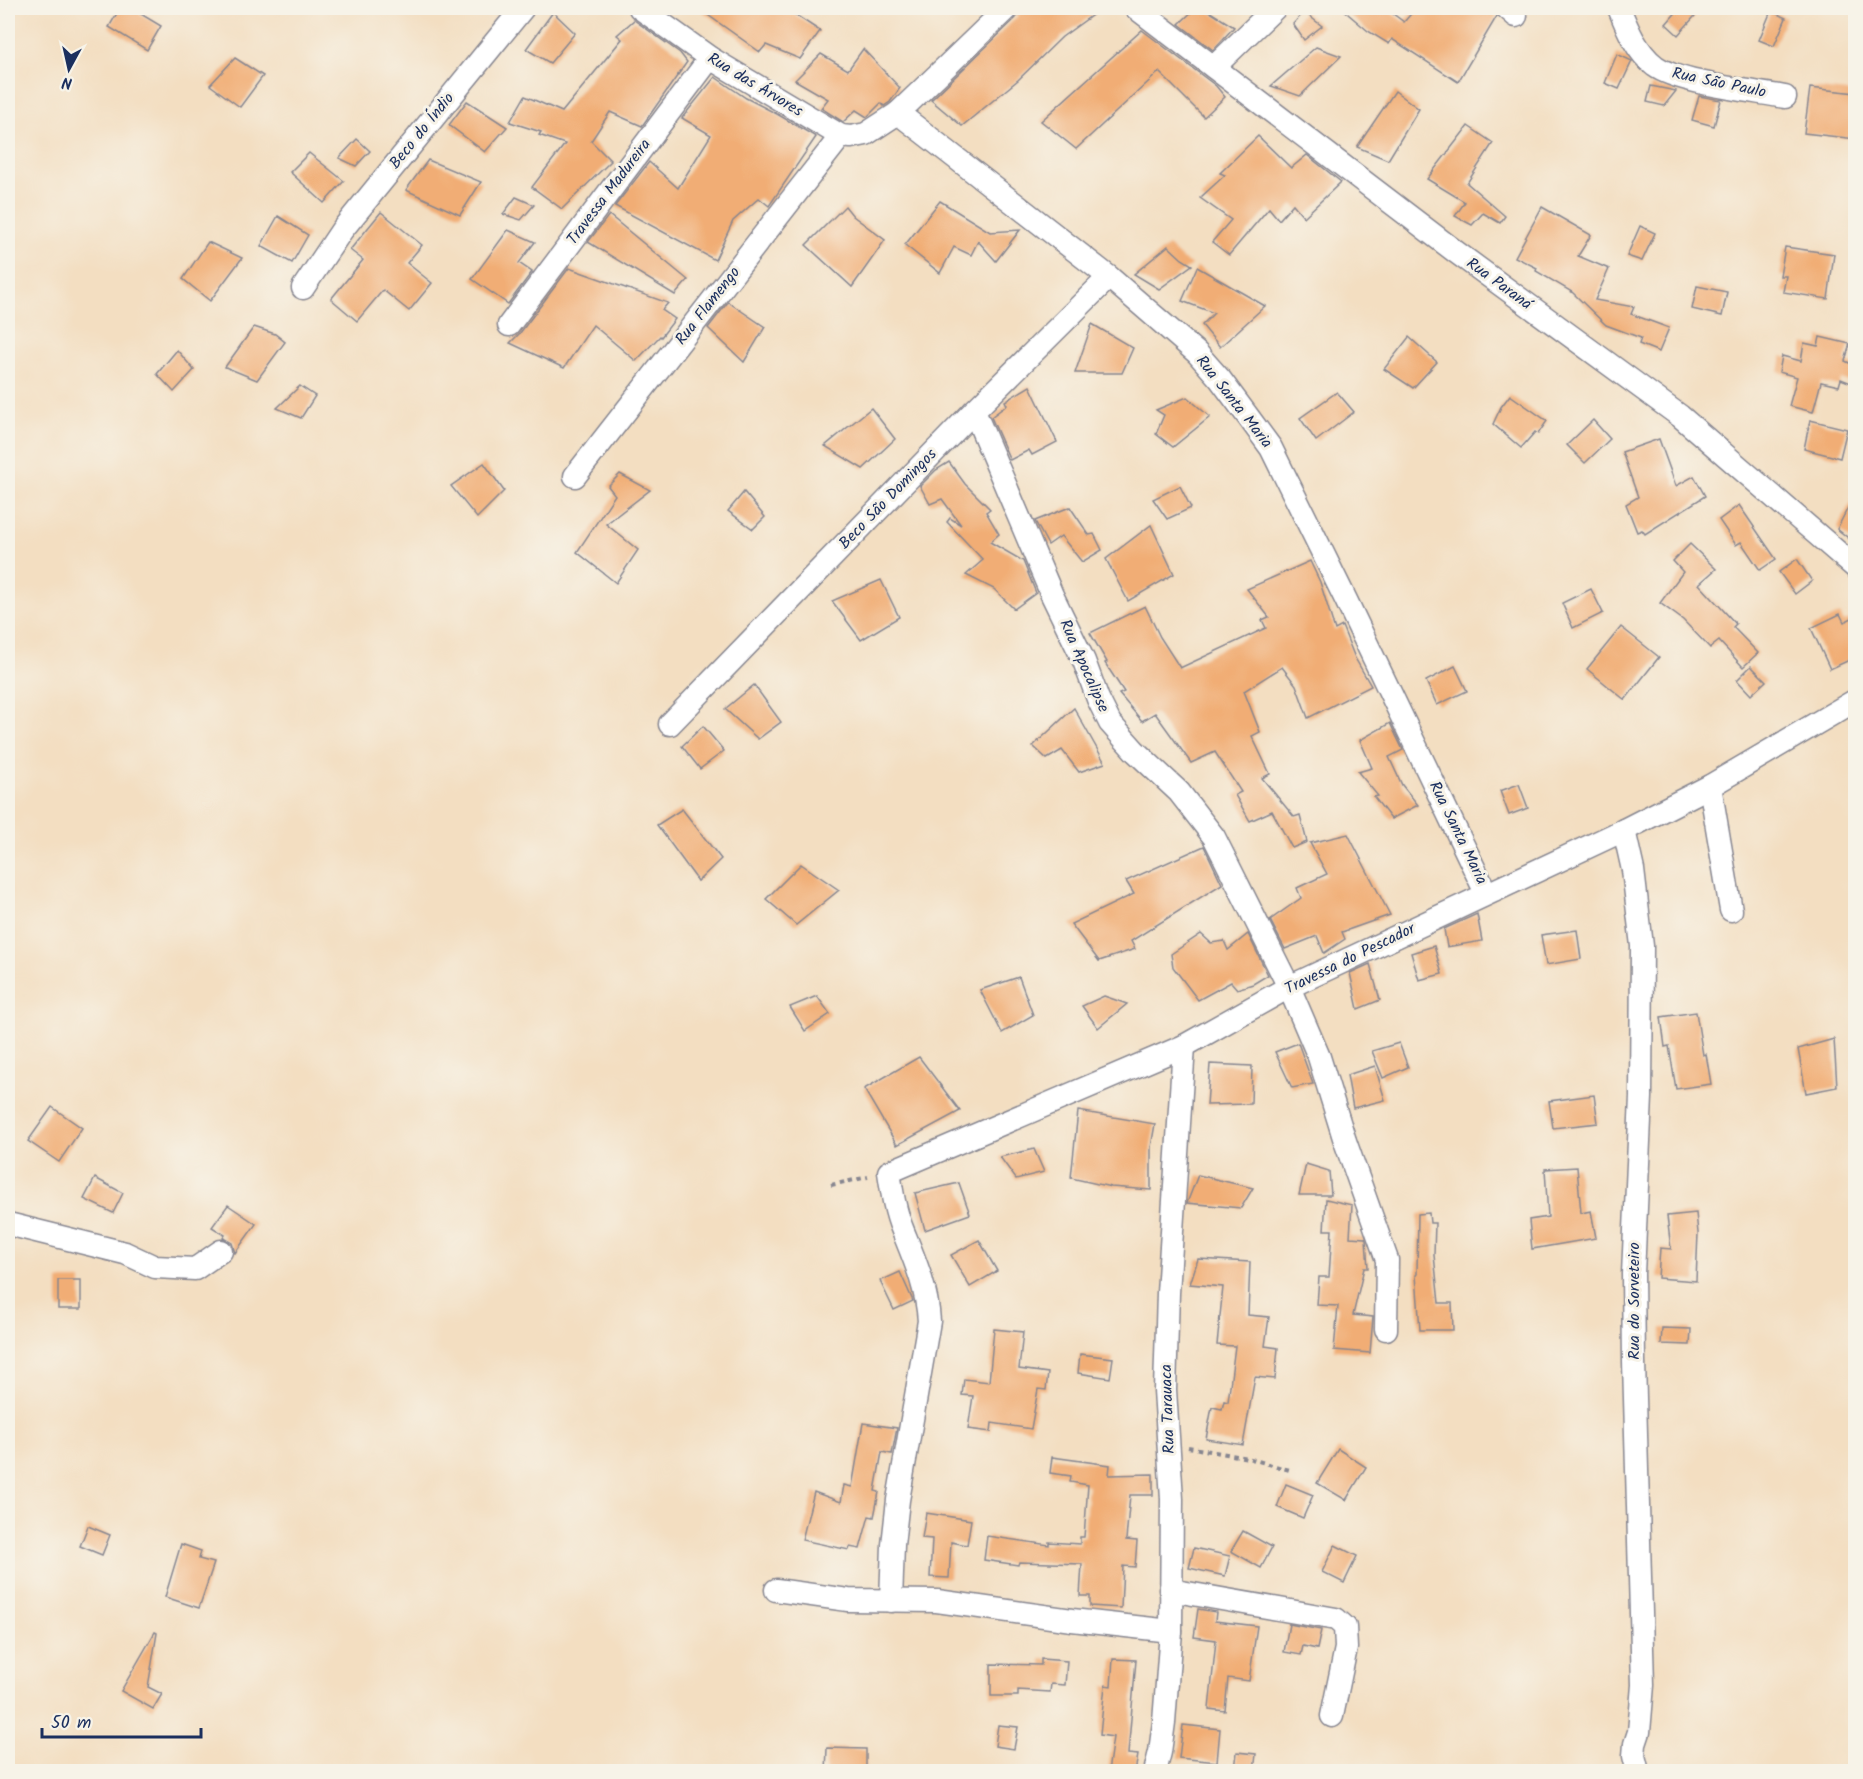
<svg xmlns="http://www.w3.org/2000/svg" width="1863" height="1779" viewBox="0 0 1863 1779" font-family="Kalam,sans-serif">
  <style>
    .building { fill: #f1ad74 }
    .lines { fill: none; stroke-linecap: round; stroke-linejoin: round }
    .minor-casing { stroke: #878690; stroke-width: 25 }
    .path { stroke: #878690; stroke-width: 4; stroke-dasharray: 4.5 4.5; stroke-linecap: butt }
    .minor { stroke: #fff; stroke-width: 22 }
    .labels { text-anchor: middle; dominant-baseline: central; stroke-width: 6; stroke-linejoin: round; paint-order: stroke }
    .street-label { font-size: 16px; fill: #1b2f5e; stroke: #f7f3e8 }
  </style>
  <rect width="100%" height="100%" fill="#f7f3e8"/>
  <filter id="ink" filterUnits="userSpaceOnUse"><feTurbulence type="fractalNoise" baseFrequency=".0167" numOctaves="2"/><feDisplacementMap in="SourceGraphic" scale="12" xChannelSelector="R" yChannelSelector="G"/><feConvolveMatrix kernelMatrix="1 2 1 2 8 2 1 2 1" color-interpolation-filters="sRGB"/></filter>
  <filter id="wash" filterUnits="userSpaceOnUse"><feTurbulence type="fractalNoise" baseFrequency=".008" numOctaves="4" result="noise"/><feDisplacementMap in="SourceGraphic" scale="24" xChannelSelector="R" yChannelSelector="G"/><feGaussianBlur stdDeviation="1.35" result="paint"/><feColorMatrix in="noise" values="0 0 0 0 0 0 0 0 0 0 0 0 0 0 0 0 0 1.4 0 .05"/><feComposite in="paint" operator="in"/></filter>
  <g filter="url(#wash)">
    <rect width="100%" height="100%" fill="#f3dec1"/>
    <g id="blocks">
      <g class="building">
        <path d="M120,8H131L161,26L147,50L109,27Z"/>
        <path d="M698,8H799L794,14L820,31L800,59L766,45L760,52Z"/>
        <path d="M1027,8H1102L1062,37L1018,80L962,126L931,100L1016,18L1020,12Z"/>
        <path d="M1196,8H1204L1234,27L1213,50L1179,24Z"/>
        <path d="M1341,8H1385L1404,22L1416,8H1494L1497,16L1458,82L1392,39L1389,44L1368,31Z"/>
        <path d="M1680,8H1702L1678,35L1666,24Z"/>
        <path d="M1771,11L1786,18L1774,46L1759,40Z"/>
        <path d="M553,12L575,33L550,63L526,49Z"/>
        <path d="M1304,12L1322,26L1304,40L1293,24Z"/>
        <path d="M634,20L680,53L687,62L642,126L610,112L591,141L611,161L562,209L532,187L565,144L539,135L541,132L510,122L525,96L562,112L622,39L617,35Z"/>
        <path d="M1142,30L1216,86L1225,97L1204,117L1159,72L1076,149L1041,121Z"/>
        <path d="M1316,47L1341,56L1300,96L1271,86Z"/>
        <path d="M863,49L900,88L890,102L884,106L881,103L867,117L856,110L843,122L821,108L828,99L795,80L821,54L848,70Z"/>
        <path d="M1617,54L1632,61L1619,89L1605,83Z"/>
        <path d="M235,58L263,76L240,107L210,85Z"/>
        <path d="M715,77L746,98L777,114L816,137L769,206L759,198L733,221L715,260L615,206L649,162L678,188L711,135L682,118Z"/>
        <path d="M1651,86L1676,91L1664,106L1647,102Z"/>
        <path d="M1810,88L1856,93V139L1804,133Z"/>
        <path d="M1395,91L1419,109L1388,160L1357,147Z"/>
        <path d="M1699,96L1721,100L1714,126L1692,120Z"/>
        <path d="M467,101L507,127L485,152L449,125Z"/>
        <path d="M1468,126L1493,143L1467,183L1505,216L1500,223L1483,213L1472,225L1455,216L1465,202L1427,179Z"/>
        <path d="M1258,136L1291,168L1307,155L1341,182L1304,217L1293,204L1279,220L1269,208L1229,255L1212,242L1231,220L1200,198L1225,175L1220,173Z"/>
        <path d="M357,139L370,151L356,166L339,158Z"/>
        <path d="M309,153L344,181L324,203L290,172Z"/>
        <path d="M428,160L481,182L460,215L406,190Z"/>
        <path d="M516,197L534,205L521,220L503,214Z"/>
        <path d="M940,201L990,232L1020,230L996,261L978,241L971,255L954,247L940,273L905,245Z"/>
        <path d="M845,206L853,216L885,240L852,287L806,245Z"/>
        <path d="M1542,207L1591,235L1578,256L1609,269L1595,300L1634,307L1631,314L1669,328L1659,352L1639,344L1641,338L1606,325L1572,292L1536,271L1537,268L1515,257Z"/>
        <path d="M381,212L422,245L407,263L432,283L409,311L383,290L357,321L331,299L363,260L350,250Z"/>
        <path d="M609,215L688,280L675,295L588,242Z"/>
        <path d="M278,216L308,235L292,263L261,246Z"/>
        <path d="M1640,226L1655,233L1642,261L1627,256Z"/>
        <path d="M508,230L535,242L519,263L532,272L508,304L472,279Z"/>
        <path d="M208,242L242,258L210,301L183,279Z"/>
        <path d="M1168,246L1182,259L1192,265L1159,289L1134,274Z"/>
        <path d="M1785,247L1834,254L1828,299L1783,292L1786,276H1780Z"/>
        <path d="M1197,267L1265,306L1220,347L1202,325L1214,313L1182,301Z"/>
        <path d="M569,268L668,303L662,310L675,319L661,337L660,336L636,361L593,325L564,368L510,343L520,333Z"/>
        <path d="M1697,286L1727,292L1722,316L1692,309Z"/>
        <path d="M728,302L765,327L744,362L708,328Z"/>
        <path d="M1092,324L1133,348L1122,373H1075Z"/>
        <path d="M254,327L275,334L285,342L257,380L225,367Z"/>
        <path d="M1409,337L1437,362L1413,388L1384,369Z"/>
        <path d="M1820,337L1850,344L1845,361L1856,366V385L1841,379L1839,386L1821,382L1813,412L1789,406L1797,377L1779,372L1782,356L1801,361L1804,343L1818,346Z"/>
        <path d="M177,350L194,370L174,392L157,374Z"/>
        <path d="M300,386L315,396L301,418L277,408Z"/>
        <path d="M1030,386L1057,442L1032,455L1029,450L1010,460L991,417L1007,405L1005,401Z"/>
        <path d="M1337,392L1354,412L1316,441L1300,418Z"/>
        <path d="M1510,395L1547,421L1538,434L1535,432L1521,448L1493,424L1501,407Z"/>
        <path d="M1187,397L1210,417L1173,447L1156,434L1164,415L1156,410Z"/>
        <path d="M871,408L895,439L863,469L825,446Z"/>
        <path d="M1593,420L1610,439L1585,463L1567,445Z"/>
        <path d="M1810,420L1847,429L1840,458L1804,449Z"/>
        <path d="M1659,439L1676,486L1694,476L1705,496L1645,534L1642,530L1637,532L1626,504L1638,497L1622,452Z"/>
        <path d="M949,462L965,484L990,509L986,512L999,534L990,542L1023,561L1036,593L1014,609L994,589L966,575L983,560L947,522L950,518L961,525L942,499L930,504L920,486L936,470Z"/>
        <path d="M484,463L504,491L477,518L451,486Z"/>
        <path d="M620,474L650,490L606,524L638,550L616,583L577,552L615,495L608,486Z"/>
        <path d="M1180,486L1191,508L1167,519L1153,499Z"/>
        <path d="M744,492L765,517L753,529L728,511Z"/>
        <path d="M1856,492V544L1837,529Z"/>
        <path d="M1739,505L1776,559L1760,570L1741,542L1736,545L1719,520Z"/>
        <path d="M1070,507L1089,535L1094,534L1102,550L1082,562L1061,536L1048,545L1035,521Z"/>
        <path d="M1151,525L1174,574L1128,601L1106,559Z"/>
        <path d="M1690,544L1716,569L1699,584L1736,624L1733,627L1758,653L1743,667L1719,641L1710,648L1683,620L1660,603L1683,572L1673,561Z"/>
        <path d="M1797,559L1812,581L1795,594L1779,572Z"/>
        <path d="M1310,561L1320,582L1335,630L1342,626L1355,658L1371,686L1308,718L1296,685L1282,667L1244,691L1260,732L1252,736L1270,774L1262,778L1294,817L1300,815L1307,842L1292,848L1272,811L1250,821L1235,795L1241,792L1215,752L1191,763L1155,713L1142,721L1119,694L1124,692L1105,663L1107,662L1090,633L1145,606L1160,637L1180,668L1266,628L1262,620L1269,617L1247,589Z"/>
        <path d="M881,580L899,617L861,640L832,601Z"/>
        <path d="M1591,589L1603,613L1573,628L1562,603Z"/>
        <path d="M1840,614L1844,622L1856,616V657L1830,669L1811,628Z"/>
        <path d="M1621,627L1659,657L1625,700L1587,669Z"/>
        <path d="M1455,666L1467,691L1437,705L1426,681Z"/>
        <path d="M1751,666L1766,681L1751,695L1737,680Z"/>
        <path d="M754,685L781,722L758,739L725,709Z"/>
        <path d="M1074,708L1105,763L1079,772L1062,750L1047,759L1033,746Z"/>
        <path d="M1390,723L1403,750L1389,757L1402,785L1418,805L1391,819L1374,797L1378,796L1358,772L1372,768L1360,740Z"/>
        <path d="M703,726L724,751L700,769L682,746Z"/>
        <path d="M1519,784L1528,808L1509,815L1500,791Z"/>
        <path d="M682,809L721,859L698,881L657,825Z"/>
        <path d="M1348,834L1390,915L1342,932L1345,939L1324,953L1317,936L1285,949L1270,920L1301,898L1297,888L1327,874L1310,843Z"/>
        <path d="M1204,846L1222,884L1131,941L1135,949L1099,961L1071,924L1134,894L1126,881Z"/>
        <path d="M801,864L839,890L796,925L766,899Z"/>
        <path d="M1477,914L1482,941L1447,947L1444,929Z"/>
        <path d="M1577,930L1581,959L1546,965L1541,935Z"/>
        <path d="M1201,934L1211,943L1224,941L1228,950L1248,934L1268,975L1253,984L1237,989L1231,982L1198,1000L1173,967L1171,954Z"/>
        <path d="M1434,946L1442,974L1419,980L1411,953Z"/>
        <path d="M1370,964L1380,1000L1358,1009L1350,973Z"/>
        <path d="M1019,977L1033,1015L1002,1033L980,990Z"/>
        <path d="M817,996L830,1014L805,1031L790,1007Z"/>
        <path d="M1104,996L1127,1004L1098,1028L1082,1006Z"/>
        <path d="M1696,1012L1703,1055L1706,1054L1711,1084L1676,1089L1669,1046L1665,1047L1661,1017Z"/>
        <path d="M1834,1039L1837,1087L1806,1093L1798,1049Z"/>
        <path d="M1298,1043L1313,1084L1292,1088L1275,1052Z"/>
        <path d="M1399,1043L1408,1067L1383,1078L1372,1051Z"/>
        <path d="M919,1057L960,1111L897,1145L864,1089Z"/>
        <path d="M1210,1064L1252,1066L1251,1104L1207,1105Z"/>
        <path d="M1375,1066L1385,1100L1353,1108L1347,1075Z"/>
        <path d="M1594,1095L1598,1123L1553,1128L1549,1101Z"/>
        <path d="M52,1107L82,1128L59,1162L28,1141Z"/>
        <path d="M1078,1111L1155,1124L1151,1147V1190L1111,1187L1071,1178Z"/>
        <path d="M1034,1149L1044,1172L1016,1179L1000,1157Z"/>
        <path d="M1306,1164L1329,1171L1331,1195H1299Z"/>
        <path d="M1577,1167L1581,1213L1591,1211L1596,1238L1532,1249L1529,1220L1548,1217L1545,1169Z"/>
        <path d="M1198,1175L1253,1188L1241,1208L1187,1203Z"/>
        <path d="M95,1178L123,1193L113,1213L84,1199Z"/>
        <path d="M959,1183L970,1214L925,1230L915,1193Z"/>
        <path d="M1326,1199L1352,1205L1350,1237L1365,1238L1366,1240L1368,1268H1364L1353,1315L1373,1317L1370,1353L1334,1350L1338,1306L1317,1305L1319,1277H1329L1332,1230H1324Z"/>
        <path d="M228,1205L256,1224L235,1253L232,1243L223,1238L225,1235L212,1227Z"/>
        <path d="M1429,1213L1430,1223H1435L1434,1255L1439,1303H1452L1453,1330H1420L1416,1275L1417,1274L1418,1214Z"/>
        <path d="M1696,1213L1698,1233L1696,1281L1658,1278L1660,1248L1671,1249L1667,1216Z"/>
        <path d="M979,1240L997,1271L970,1287L951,1255Z"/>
        <path d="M1198,1259L1250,1262L1248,1315L1269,1317L1265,1346L1278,1348L1275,1379L1255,1377L1243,1445L1206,1439L1212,1407L1222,1409L1224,1401L1228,1402L1235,1346L1217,1345L1223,1287L1190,1284Z"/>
        <path d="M900,1272L913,1301L894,1310L880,1281Z"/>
        <rect x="58" y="1280" width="23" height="29"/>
        <path d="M1662,1328L1691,1329L1690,1345L1661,1344Z"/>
        <path d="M994,1329L1023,1332L1019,1369L1048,1373L1046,1390L1038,1389L1031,1429L992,1423L991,1432L968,1429L973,1396L962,1395L964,1379L989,1382Z"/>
        <path d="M1080,1354L1113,1358L1110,1378L1078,1373Z"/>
        <path d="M863,1423L897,1428L892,1454L882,1452L875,1491L879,1492L874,1517L869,1516L860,1549L850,1547L849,1550L802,1540L814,1492L841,1502L844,1485L852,1487Z"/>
        <path d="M1338,1449L1366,1467L1346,1500L1317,1483Z"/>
        <path d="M1052,1457L1110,1465L1109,1475L1153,1474V1495H1130L1126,1540L1137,1541L1135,1567L1123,1566L1121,1608L1090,1606V1596H1080L1082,1564L1019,1562L1018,1565L984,1560L987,1536L1049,1545V1542L1080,1544V1537H1084L1088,1485L1070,1482L1071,1476L1050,1473Z"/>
        <path d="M1286,1484L1313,1495L1303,1518L1277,1507Z"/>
        <path d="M926,1513L971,1520L967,1545L951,1542L949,1578L930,1577L932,1539L922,1538Z"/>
        <path d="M88,1526L110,1535L102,1555L80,1546Z"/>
        <path d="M1243,1531L1272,1547L1261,1568L1231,1551Z"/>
        <path d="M181,1544L201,1551L199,1559L214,1563L199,1608L165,1597Z"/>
        <path d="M1335,1545L1357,1556L1344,1583L1322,1572Z"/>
        <path d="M1194,1548L1230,1556L1225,1576L1189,1568Z"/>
        <path d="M1198,1609L1216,1612L1215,1621L1257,1626L1249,1681L1228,1678L1225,1711L1209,1709L1216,1640L1194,1637Z"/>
        <path d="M1289,1624L1321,1630L1317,1649L1303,1646L1301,1655L1284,1652Z"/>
        <path d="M155,1632L157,1633L148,1687L162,1694L153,1709L121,1691Z"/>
        <path d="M1041,1659L1067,1661L1065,1685L1051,1684L1050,1692L1018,1690V1696H991V1664L1041,1665Z"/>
        <path d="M1113,1659L1136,1660L1128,1754L1138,1755L1135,1772H1108L1113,1737L1100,1735L1105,1685L1111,1686Z"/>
        <path d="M998,1725L1018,1727L1014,1749L995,1746Z"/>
        <path d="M1183,1725L1220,1729L1217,1762L1179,1758Z"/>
        <path d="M827,1748L866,1749V1772H826Z"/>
        <path d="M1237,1752L1256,1754L1254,1772L1235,1770Z"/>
      </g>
    </g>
  </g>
  <g filter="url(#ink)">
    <use href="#blocks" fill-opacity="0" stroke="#878690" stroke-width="1.5"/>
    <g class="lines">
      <defs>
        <g id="minor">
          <path d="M640,8L710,58L841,136L851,137L866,134L898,113L1007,8"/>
          <path d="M1136,8L1456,252L1680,416L1856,568"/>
          <path d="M1507,8L1516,16"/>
          <path d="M1619,8C1627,28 1636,51 1655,66C1678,83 1753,91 1785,97"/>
          <path d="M1214,67L1275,8"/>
          <path d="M898,113L1109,277L1197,353L1220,379L1249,418L1271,448L1346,600L1486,893"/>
          <path d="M303,288L342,230L523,8"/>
          <path d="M509,325L710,58"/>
          <path d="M974,411L1052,595L1084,661L1098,699L1110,723L1135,751L1179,792L1214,837L1289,987L1319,1057L1345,1141L1387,1260L1386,1329"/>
          <path d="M575,476L841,136"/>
          <path d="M670,724L974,411L1109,277"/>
          <path d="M1710,786L1731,910"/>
          <path d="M1624,830L1633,870L1642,946L1641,1097L1633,1274L1634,1362L1643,1685L1639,1732L1635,1744L1634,1756L1638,1772"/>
          <path d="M8,1224L125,1253L155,1267L195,1269L221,1251"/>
          <path d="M776,1590L848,1600L937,1601L1072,1620L1171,1631"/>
          <path d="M1170,1590L1336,1619L1345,1627L1346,1648L1332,1716"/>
          <path d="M891,1601L893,1545L898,1500L929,1321C927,1288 915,1261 903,1231C895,1212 892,1192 889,1172L1184,1046L1289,987L1624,830L1710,786L1856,700"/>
          <path d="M1155,1772L1160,1752L1164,1722L1171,1631L1172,1499L1165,1390L1168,1293L1184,1046"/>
        </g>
      </defs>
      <use href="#minor" class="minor-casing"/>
      <g class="path">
        <path d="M831,1185L868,1177"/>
        <path d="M1188,1447L1248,1458L1293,1471"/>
      </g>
      <use href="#minor" class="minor"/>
    </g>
  </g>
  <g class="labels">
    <g class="street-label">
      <text transform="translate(1719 83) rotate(12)">Rua São Paulo</text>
      <text transform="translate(755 85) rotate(31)">Rua das Árvores</text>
      <text transform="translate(422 131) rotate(-51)">Beco do Índio</text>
      <text transform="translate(609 192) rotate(-53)">Travessa Madureira</text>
      <text transform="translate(1499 284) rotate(36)">Rua Paraná</text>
      <text transform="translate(708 306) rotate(-52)">Rua Flamengo</text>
      <text transform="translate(1234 402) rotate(52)">Rua Santa Maria</text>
      <text transform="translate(888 499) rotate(-46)">Beco São Domingos</text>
      <text transform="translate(1084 666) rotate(66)">Rua Apocalipse</text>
      <text transform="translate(1458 833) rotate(64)">Rua Santa Maria</text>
      <text transform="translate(1350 959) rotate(-26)">Travessa do Pescador</text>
      <text transform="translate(1634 1301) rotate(-90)">Rua do Sorveteiro</text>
      <text transform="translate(1168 1409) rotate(-92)">Rua Tarauaca</text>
    </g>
  </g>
  <rect width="1863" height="1779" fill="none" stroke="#f7f3e8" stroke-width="30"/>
  <g transform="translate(69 69) rotate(188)" stroke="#f7f3e8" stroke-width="4.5" paint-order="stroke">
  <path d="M0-4.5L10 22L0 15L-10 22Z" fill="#1b2f5e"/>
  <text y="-9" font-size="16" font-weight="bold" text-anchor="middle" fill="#1b2f5e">N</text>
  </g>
  <path d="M42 1728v9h159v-9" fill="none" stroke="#1b2f5e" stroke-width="3"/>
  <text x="51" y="1728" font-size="18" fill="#1b2f5e" stroke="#f7f3e8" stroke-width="4.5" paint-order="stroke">50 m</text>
</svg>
